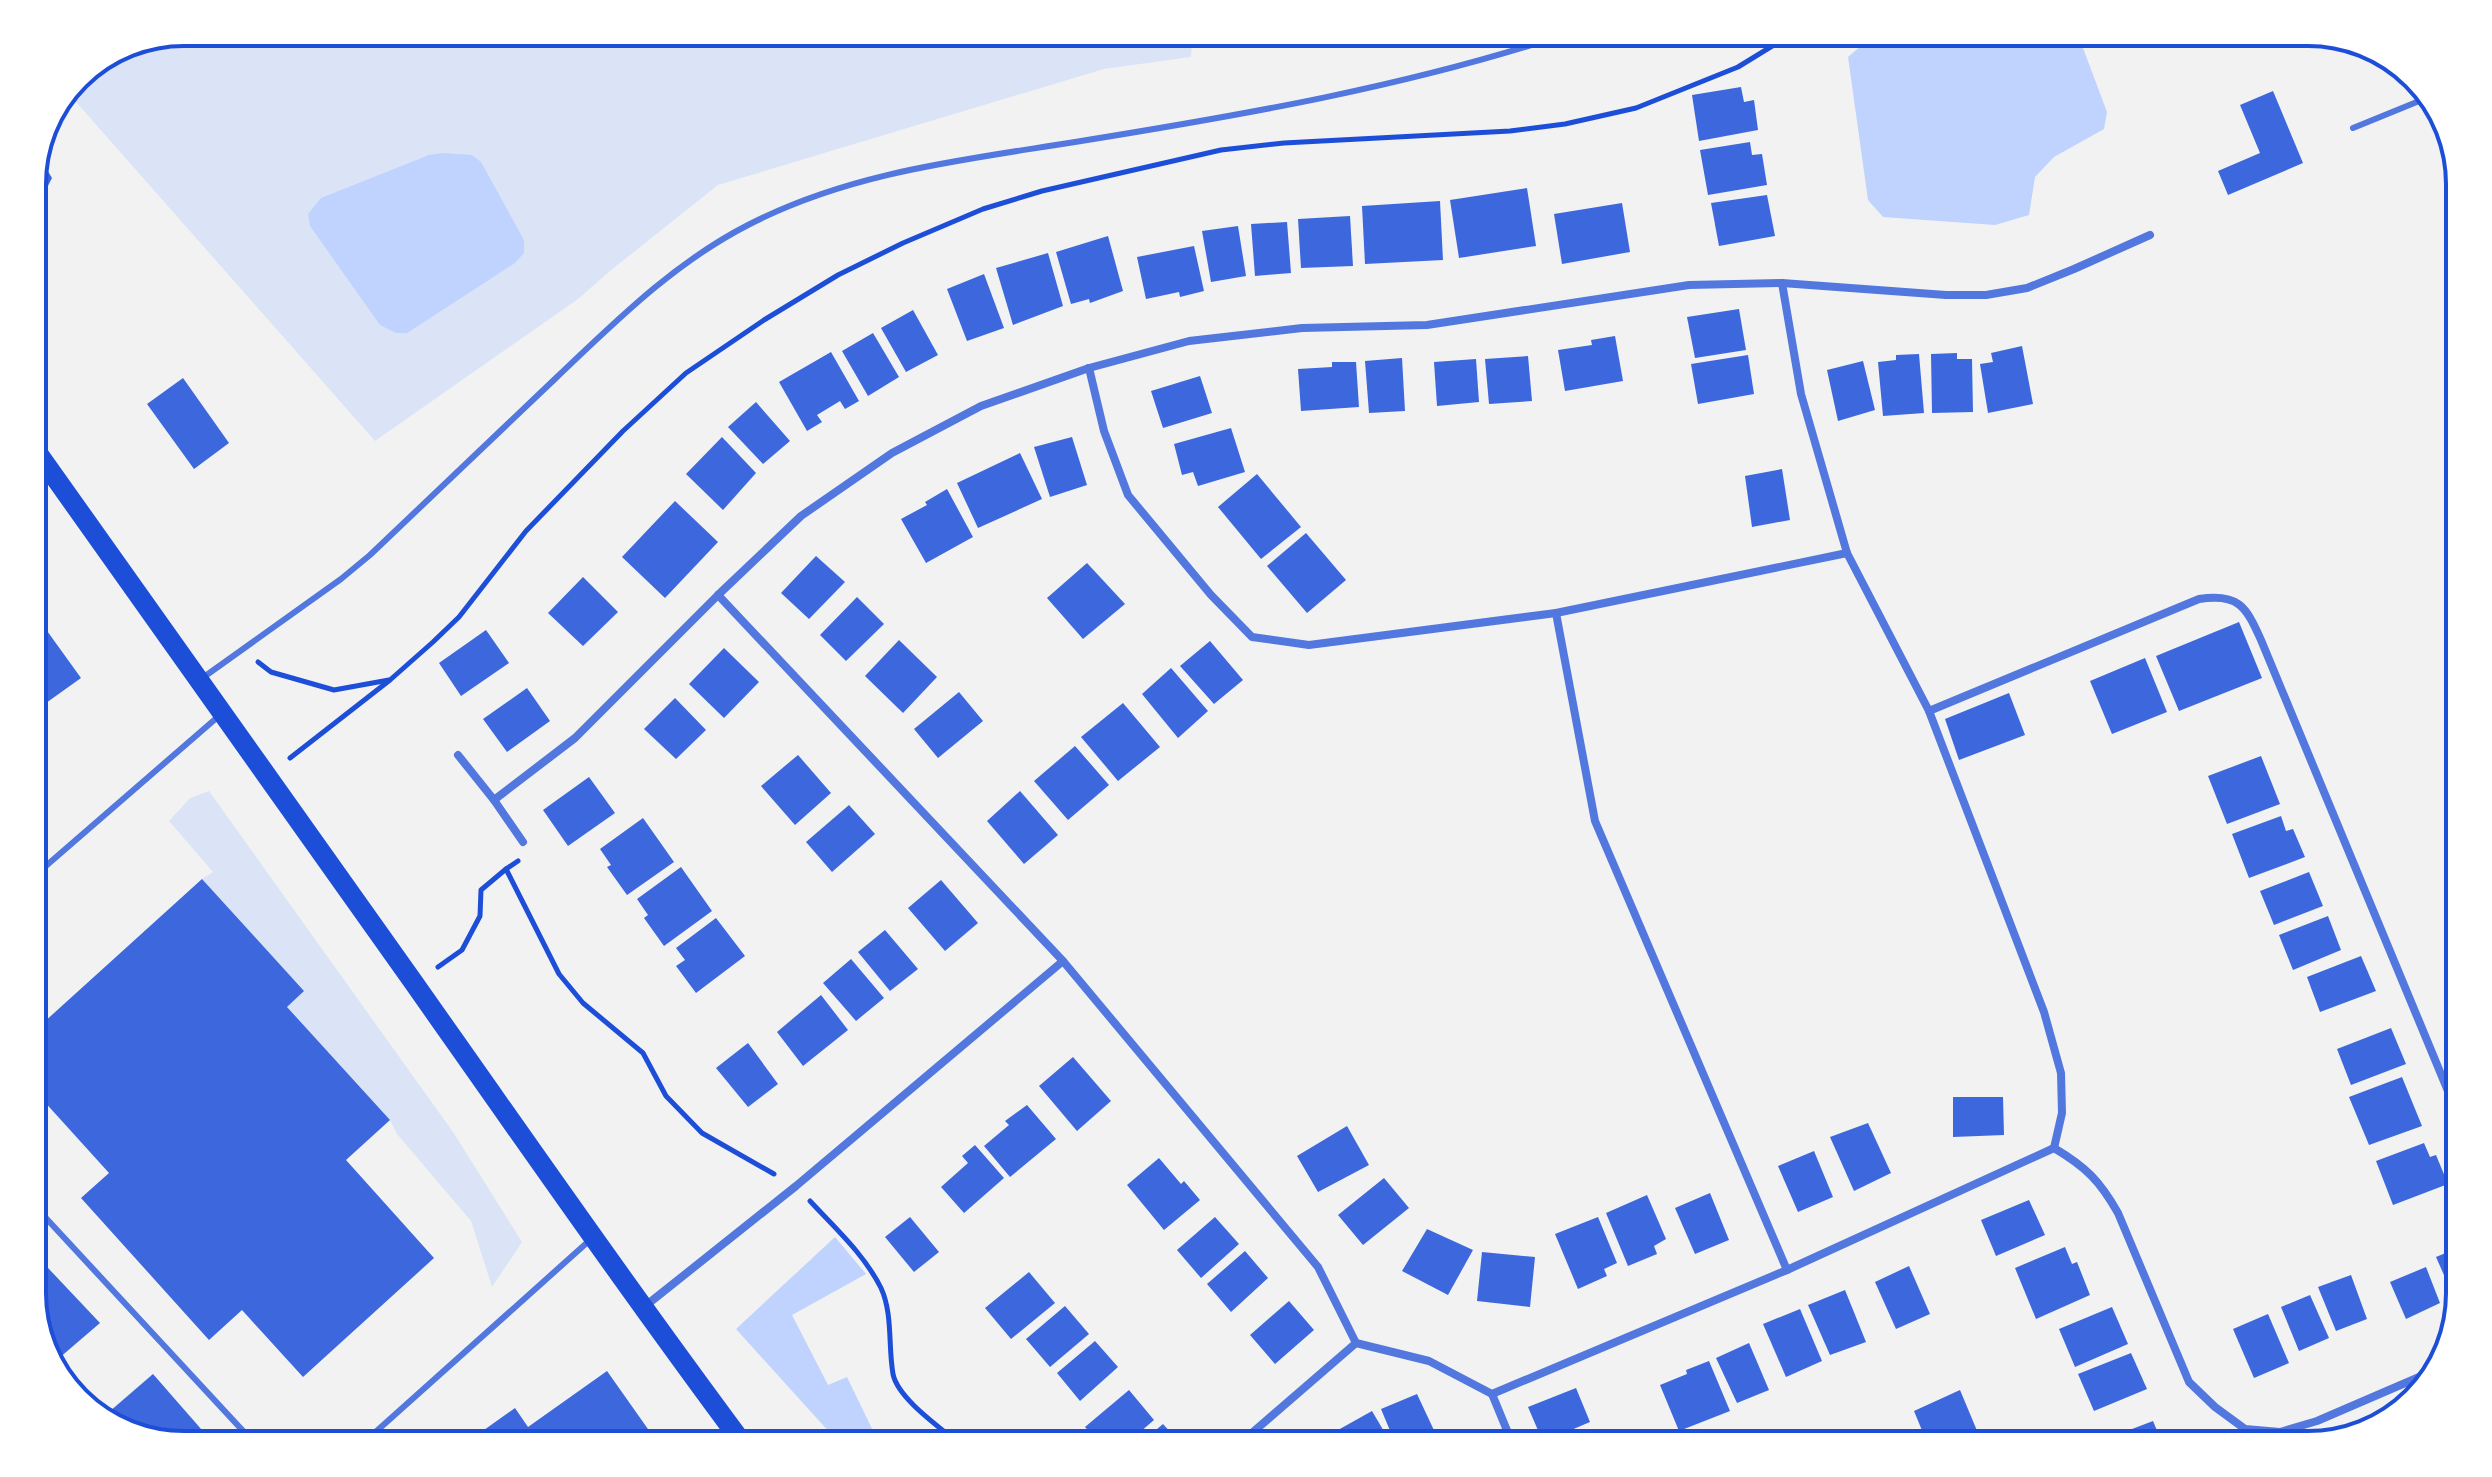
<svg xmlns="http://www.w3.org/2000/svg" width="2492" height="1477" viewBox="0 0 2492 1477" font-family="'PT Serif',serif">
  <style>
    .green { fill: #dbe4f7 }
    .water { fill: #bfd3fe }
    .building { fill: #3d67dc }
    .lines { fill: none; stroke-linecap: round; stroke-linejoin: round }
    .path { stroke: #1d4ed8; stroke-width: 5 }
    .service { stroke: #5277de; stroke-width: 6 }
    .minor { stroke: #5277de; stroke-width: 8 }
    .primary { stroke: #1d4ed8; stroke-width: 20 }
    .rim { fill: none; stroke: #1d4ed8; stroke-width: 4 }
  </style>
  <rect width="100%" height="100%" fill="#f2f2f2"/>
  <g class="green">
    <path d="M185,32H1193L1191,57L1104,69L718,185L610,271L578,299L375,441L69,94L77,76L127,43Z"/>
    <path d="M209,791L453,1132L522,1242L492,1287L471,1221L397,1134L390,1120L287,1007L304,991L202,879L213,872L169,821L190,798Z"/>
  </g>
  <g class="water">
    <path d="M1882,32H2077L2107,112L2104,129L2054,157L2035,177L2029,215L1995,225L1883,217L1868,200L1848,57L1870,38Z"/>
    <path d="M442,153L472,155L481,162L524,240V253L515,263L407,333H396L380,325L310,226L308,214L321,198L429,155Z"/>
    <path d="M835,1237L866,1274L792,1315L828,1385L847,1377L877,1439L896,1432L902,1445H841L736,1329Z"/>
  </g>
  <g class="building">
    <path d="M1741,87L1744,102L1754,100L1758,130L1699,141L1692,95Z"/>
    <path d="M2273,91L2303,163L2228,195L2218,171L2260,153L2240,105Z"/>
    <path d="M1750,142L1752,155L1762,154L1767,185L1708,195L1700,150Z"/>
    <path d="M40,158L52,178L32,217V175Z"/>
    <path d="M1527,188L1536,246L1459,258L1450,200Z"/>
    <path d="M1767,195L1775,236L1719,246L1711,203Z"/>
    <path d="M1440,201L1443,260L1365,264L1362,206Z"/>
    <path d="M1622,203L1630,252L1562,264L1554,214Z"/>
    <path d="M1350,216L1353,266L1301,268L1298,219Z"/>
    <path d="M1287,222L1291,273L1255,276L1251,224Z"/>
    <path d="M1238,226L1246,276L1211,282L1202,231Z"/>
    <path d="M1108,236L1123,291L1090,303L1089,299L1071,304L1056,252Z"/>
    <path d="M1194,246L1204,291L1180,297L1179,292L1146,299L1137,257Z"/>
    <path d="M1048,253L1063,306L1013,325L996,268Z"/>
    <path d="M984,274L1004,328L967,341L947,289Z"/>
    <path d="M1739,309L1746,350L1695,358L1687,317Z"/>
    <path d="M913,310L938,355L906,372L881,328Z"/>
    <path d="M873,333L899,377L868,396L842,351Z"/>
    <path d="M1615,336L1623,381L1565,391L1558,350L1592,345L1591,340Z"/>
    <path d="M2022,346L2033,404L1988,413L1980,364L1993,362L1991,353Z"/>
    <path d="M831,352L859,401L845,409L840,401L817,415L822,422L807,431L779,382Z"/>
    <path d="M1957,353V359H1972L1973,412L1932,413L1931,354Z"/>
    <path d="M1919,354L1924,413L1883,416L1878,362L1896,360V355Z"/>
    <path d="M1748,355L1754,394L1698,404L1691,364Z"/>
    <path d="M1528,356L1532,401L1489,404L1485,359Z"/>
    <path d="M1402,358L1405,411L1369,413L1365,361Z"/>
    <path d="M1476,359L1479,402L1437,406L1434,362Z"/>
    <path d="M1863,361L1875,410L1838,421L1827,370Z"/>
    <path d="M1332,362H1356L1359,407L1301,411L1298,369L1332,367Z"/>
    <path d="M1200,376L1212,413L1163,428L1151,391Z"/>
    <path d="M183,378L229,443L194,469L147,404Z"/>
    <path d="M756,402L790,441L763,464L728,427Z"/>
    <path d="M1231,428L1245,472L1198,486L1193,472L1182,475L1174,444Z"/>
    <path d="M722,437L756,473L723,510L686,474Z"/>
    <path d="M1072,437L1087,485L1050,497L1034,447Z"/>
    <path d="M1020,453L1042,499L978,528L957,483Z"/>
    <path d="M1782,469L1790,520L1752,527L1745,476Z"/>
    <path d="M1257,474L1301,527L1261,559L1218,507Z"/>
    <path d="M947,489L973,537L926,563L901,519L927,505L925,502Z"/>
    <path d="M675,501L718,542L665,598L622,557Z"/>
    <path d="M1306,533L1346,580L1307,613L1267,566Z"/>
    <path d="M816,556L845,582L809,619L781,593Z"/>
    <path d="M1087,563L1125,604L1083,639L1047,598Z"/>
    <path d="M583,577L618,612L583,646L548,613Z"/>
    <path d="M857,597L884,624L846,661L820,635Z"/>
    <path d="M32,610L81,678L32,713Z"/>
    <path d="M2239,622L2262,678L2179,711L2156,656Z"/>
    <path d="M486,630L509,663L461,696L439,663Z"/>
    <path d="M899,640L937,677L903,713L865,676Z"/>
    <path d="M1210,641L1243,680L1214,704L1180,666Z"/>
    <path d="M724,648L759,682L724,718L689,684Z"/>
    <path d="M2145,658L2167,712L2112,734L2090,681Z"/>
    <path d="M1171,668L1208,711L1178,738L1142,694Z"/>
    <path d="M527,688L550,721L507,752L483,719Z"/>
    <path d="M959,692L983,721L938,758L914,729Z"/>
    <path d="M2009,693L2025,735L1959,760L1945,719Z"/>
    <path d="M675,698L706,730L676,759L644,729Z"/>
    <path d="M1123,703L1160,747L1118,781L1081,737Z"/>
    <path d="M1075,746L1109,785L1068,820L1034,781Z"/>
    <path d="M798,755L831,793L795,825L761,786Z"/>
    <path d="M2261,756L2280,804L2227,824L2208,776Z"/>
    <path d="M589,777L615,813L568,846L543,810Z"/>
    <path d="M1020,791L1058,835L1024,864L987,821Z"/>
    <path d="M849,805L875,834L832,872L806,842Z"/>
    <path d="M2281,816L2286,831L2293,829L2305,857L2249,878L2232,834Z"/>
    <path d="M643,818L674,862L627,895L607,867L611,865L600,849Z"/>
    <path d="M681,867L712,911L664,946L644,918L648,915L637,899Z"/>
    <path d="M2309,872L2323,906L2274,925L2260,891Z"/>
    <path d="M202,879L304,991L287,1007L390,1120L346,1160L434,1258L303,1377L242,1310L209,1340L81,1198L109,1173L32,1088V1033Z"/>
    <path d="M941,880L978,923L945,951L908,908Z"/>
    <path d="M2328,916L2341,950L2293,970L2279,935Z"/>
    <path d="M716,918L745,956L696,993L676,966L685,960L676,948Z"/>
    <path d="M885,930L918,969L890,991L858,952Z"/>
    <path d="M2361,956L2376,991L2320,1012L2307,977Z"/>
    <path d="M851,959L884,998L856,1021L823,983Z"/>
    <path d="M821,995L848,1030L803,1066L777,1032Z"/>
    <path d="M2391,1028L2406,1064L2351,1085L2337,1049Z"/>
    <path d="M748,1043L778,1084L748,1107L716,1068Z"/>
    <path d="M1073,1057L1111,1101L1077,1131L1039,1086Z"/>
    <path d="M2402,1077L2422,1126L2369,1145L2349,1097Z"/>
    <path d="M1953,1097H2003L2004,1135L1953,1137Z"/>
    <path d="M1027,1105L1056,1139L1010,1177L984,1146L1009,1125L1005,1121Z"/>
    <path d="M1868,1123L1891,1173L1854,1191L1830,1137Z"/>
    <path d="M1347,1126L1369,1165L1318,1192L1297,1156Z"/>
    <path d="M2424,1143L2430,1157L2436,1155L2448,1184L2393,1205L2376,1161Z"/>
    <path d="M975,1145L1004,1178L964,1213L941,1187L968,1163L962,1156Z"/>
    <path d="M1814,1151L1833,1197L1798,1212L1778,1166Z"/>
    <path d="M1159,1158L1181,1184L1184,1181L1200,1200L1164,1230L1127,1185Z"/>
    <path d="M1384,1178L1409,1208L1363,1245L1338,1215Z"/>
    <path d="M1710,1193L1729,1240L1695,1254L1675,1208Z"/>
    <path d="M1647,1195L1666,1239L1654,1246L1657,1254L1628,1266L1606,1213Z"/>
    <path d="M2029,1200L2045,1235L1996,1256L1981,1220Z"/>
    <path d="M910,1217L939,1252L914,1272L885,1237Z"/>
    <path d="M1215,1217L1239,1244L1201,1278L1177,1250Z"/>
    <path d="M1598,1217L1617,1263L1604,1269L1607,1276L1578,1289L1555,1234Z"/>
    <path d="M1427,1229L1473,1250L1448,1295L1402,1271Z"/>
    <path d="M2065,1247L2072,1264L2077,1262L2090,1295L2036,1319L2015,1268Z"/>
    <path d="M2460,1247V1293L2458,1299L2455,1300L2436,1257Z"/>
    <path d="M32,1251L100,1323L51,1365L32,1302Z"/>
    <path d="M1245,1251L1268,1278L1231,1312L1207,1284Z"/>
    <path d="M1482,1252L1535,1257L1530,1307L1477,1301Z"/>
    <path d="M1909,1266L1930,1314L1896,1329L1875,1282Z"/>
    <path d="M2426,1267L2440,1303L2406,1319L2390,1282Z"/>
    <path d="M1029,1272L1055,1303L1011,1339L985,1308Z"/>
    <path d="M2351,1275L2367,1319L2336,1331L2318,1287Z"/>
    <path d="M1845,1290L1866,1342L1830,1355L1808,1305Z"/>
    <path d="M2310,1295L2329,1338L2299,1351L2281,1307Z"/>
    <path d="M1289,1301L1314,1330L1275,1364L1250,1335Z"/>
    <path d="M1065,1306L1089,1334L1050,1367L1026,1339Z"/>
    <path d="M2112,1307L2128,1344L2075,1367L2059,1329Z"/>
    <path d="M1800,1309L1822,1361L1786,1377L1763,1324Z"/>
    <path d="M2268,1314L2289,1363L2254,1378L2233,1329Z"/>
    <path d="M1095,1341L1118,1367L1080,1401L1057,1373Z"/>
    <path d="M1749,1343L1769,1390L1737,1403L1716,1358Z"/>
    <path d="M2131,1353L2147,1389L2094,1411L2078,1374Z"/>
    <path d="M1709,1361L1730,1411L1679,1431L1660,1385L1687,1374L1686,1370Z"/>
    <path d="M607,1371L655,1439L646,1445H495L484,1430L515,1408L528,1427Z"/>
    <path d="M153,1374L215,1445H184L108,1424L102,1418Z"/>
    <path d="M1576,1388L1590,1422L1543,1442L1528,1407Z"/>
    <path d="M1129,1390L1154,1420L1125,1445H1101L1085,1427Z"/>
    <path d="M1960,1390L1983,1445H1928L1914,1411Z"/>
    <path d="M1417,1394L1439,1441L1431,1445H1396L1381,1409Z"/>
    <path d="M1372,1411L1392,1445H1346L1338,1430Z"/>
    <path d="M2153,1421L2163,1445H2114L2111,1437Z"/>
    <path d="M1163,1424L1182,1445H1138Z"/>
  </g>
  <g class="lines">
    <g class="path">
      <path d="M258,662L271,672L334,690L389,680"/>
      <path d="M290,758L390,680L433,642L459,617L526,531L623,431L686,373L764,320L838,275L903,243L983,209L1042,191L1221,150L1284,143L1510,131L1565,124L1636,108L1738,67L1795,32"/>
      <path d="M518,861L506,869L559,974L583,1003L643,1053L666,1096L702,1133L774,1174"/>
      <path d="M438,967L462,950L480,916L481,890L506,869"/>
      <path d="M810,1201C835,1228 864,1254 881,1288C893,1314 888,1346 893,1374C898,1399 941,1428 961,1445"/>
    </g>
    <g class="service">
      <path d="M2353,128L2429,97"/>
      <path d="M201,679L341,579L370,555C433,495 495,436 557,377C617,320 674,263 748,225C850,172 963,160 1075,142C1243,115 1411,86 1572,32"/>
      <path d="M32,878L220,715"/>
      <path d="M32,1203L256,1445"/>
      <path d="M361,1445L590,1240"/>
    </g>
    <g class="minor">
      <path d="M1782,283L1801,394L1847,553L1929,711L2044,1012L2061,1073L2062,1113L2054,1148"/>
      <path d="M1089,368L1104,431L1128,495L1211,595L1252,637L1309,645L1556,613L1847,553"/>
      <path d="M718,595L1063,961L1318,1267L1356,1343L1429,1361L1492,1394L1787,1270L2054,1148"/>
      <path d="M1556,613L1595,821L1787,1270"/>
      <path d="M1929,711L2199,599C2238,593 2246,606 2261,640L2460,1120"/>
      <path d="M458,755L494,800L523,842"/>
      <path d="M494,800L575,738L718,595L801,516L892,453L981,406L1089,368L1189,341L1302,328L1427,325L1689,285L1782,283L1946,295H1986L2027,288L2074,269L2150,235"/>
      <path d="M2054,1148C2086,1167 2100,1181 2118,1213L2189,1382L2215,1407L2245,1429L2280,1432L2317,1421L2440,1368"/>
      <path d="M644,1307L796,1186L1063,961"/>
      <path d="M1492,1394L1513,1445"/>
      <path d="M1238,1445L1356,1343"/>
    </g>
    <path class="primary" d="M32,445C158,625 288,803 414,983C523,1138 631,1293 744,1445"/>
  </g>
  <path d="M0 0H2492V1477H0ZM184 46H2308A138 138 0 0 1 2446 184V1293A138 138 0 0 1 2308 1431H184A138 138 0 0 1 46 1293V184A138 138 0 0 1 184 46Z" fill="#fff" fill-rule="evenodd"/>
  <path class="rim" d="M184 46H2308A138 138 0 0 1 2446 184V1293A138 138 0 0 1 2308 1431H184A138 138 0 0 1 46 1293V184A138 138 0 0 1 184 46Z"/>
</svg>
